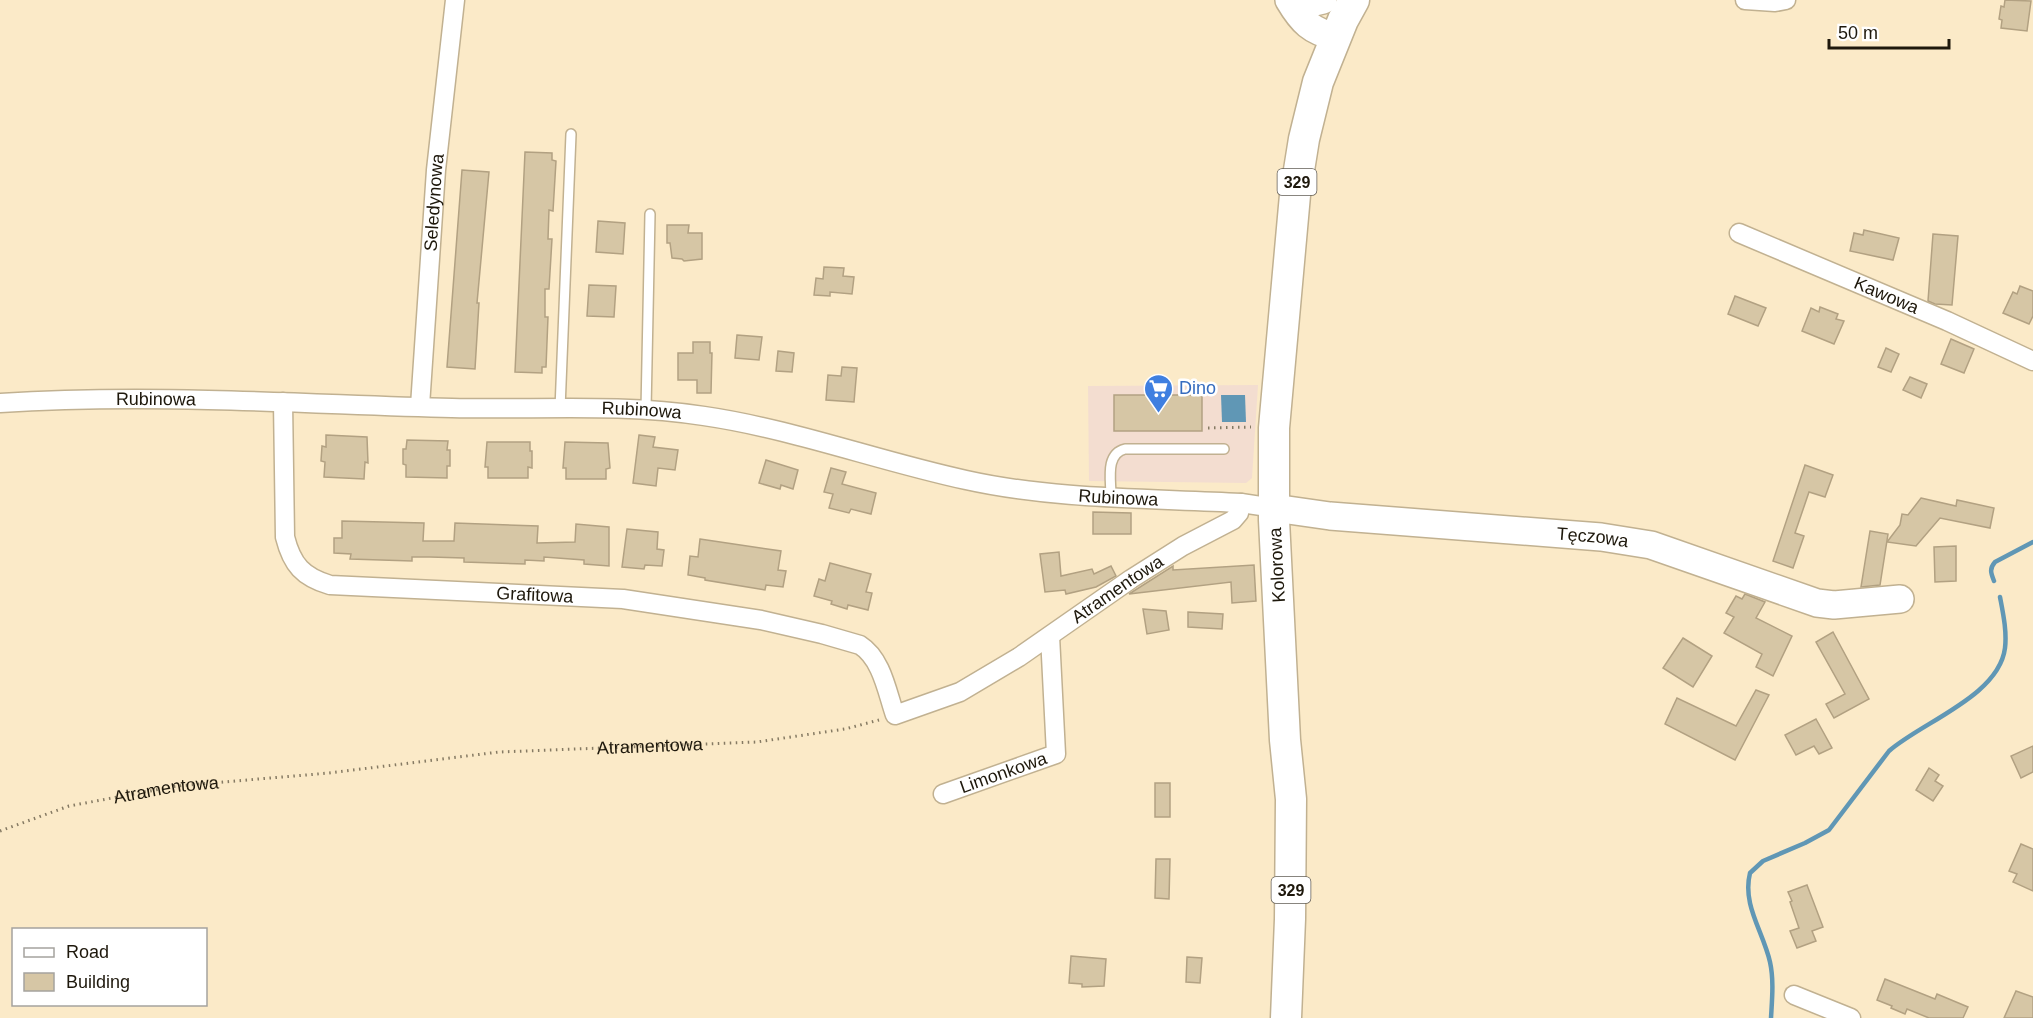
<svg xmlns="http://www.w3.org/2000/svg" width="2033" height="1018" viewBox="0 0 2033 1018" font-family="Helvetica,sans-serif">
  <style>
    .commercial { fill: #f3ddd0 }
    .water { fill: #6097b5 }
    .lines { fill: none; stroke-linecap: round; stroke-linejoin: round }
    .stream { stroke: #6097b5; stroke-width: 4.5 }
    .building { fill: #d6c6a5; stroke: #b2a182; stroke-width: 1.5 }
    .lane-casing { stroke: #c1b191; stroke-width: 12 }
    .street-casing { stroke: #c1b191; stroke-width: 21 }
    .secondary-casing { stroke: #c1b191; stroke-width: 30 }
    .primary-casing { stroke: #c1b191; stroke-width: 33 }
    .path { stroke: #857a63; stroke-width: 3; stroke-dasharray: 1.5 4.5; stroke-linecap: butt }
    .lane { stroke: #fff; stroke-width: 9 }
    .street { stroke: #fff; stroke-width: 18 }
    .secondary { stroke: #fff; stroke-width: 27 }
    .primary { stroke: #fff; stroke-width: 30 }
    .labels { text-anchor: middle; dominant-baseline: central; stroke-width: 5; stroke-linejoin: round; paint-order: stroke }
    .shield { fill: #fff; stroke: #625d55; stroke-width: 1.5 }
    .shield-label { font-size: 16px; font-weight: bold; fill: #1e180c }
    .street-label { font-size: 18px; fill: #1e180c; stroke: #fff }
    .shop-label { font-size: 18px; fill: #366cbe; stroke: #fff; text-anchor: start }
  </style>
  <rect width="100%" height="100%" fill="#fbeac8"/>
  <path class="commercial" d="M1258,385L1252,478L1246,483L1089,481L1088,386Z"/>
  <path class="water" d="M1221,395H1245L1246,422H1222Z"/>
  <g class="lines">
    <g class="stream">
      <path d="M1994,581C1991,573 1989,569 1995,562L2033,542"/>
      <path d="M1771,1018C1772,1000 1774,980 1770,962C1763,931 1742,905 1750,873L1763,861L1805,843L1829,830L1889,751C1922,722 1999,696 2005,648C2007,631 2003,613 2000,597"/>
    </g>
  </g>
  <g class="building">
    <path d="M2005,0L2031,1L2027,31L2001,28L2002,20L1999,19L2001,6L2004,7Z"/>
    <path d="M525,152L552,153V160L556,161L553,211L549,210L548,239H552L549,289H545V317H548L546,367H542V373L515,372Z"/>
    <path d="M462,170L489,172L477,303H479L475,369L447,367Z"/>
    <path d="M598,221L625,223L623,254L596,252Z"/>
    <path d="M667,225H689L688,233H702V259L684,261L682,259L672,258L670,243H667Z"/>
    <path d="M1864,230L1899,238L1893,260L1850,251L1854,233L1863,235Z"/>
    <path d="M1933,234L1958,236L1952,305L1935,304L1928,301Z"/>
    <path d="M824,267L844,268L843,276L854,277L852,294L830,292V296L814,295L816,278L823,279Z"/>
    <path d="M589,285L616,286L614,317L587,316Z"/>
    <path d="M2020,286L2033,291V316L2029,324L2003,313L2013,292L2017,294Z"/>
    <path d="M1735,296L1766,308L1758,326L1728,314Z"/>
    <path d="M1820,307L1838,314L1836,319L1844,321L1834,344L1802,331L1811,308L1819,312Z"/>
    <path d="M737,335L762,337L759,360L735,358Z"/>
    <path d="M1951,339L1974,349L1964,373L1941,364Z"/>
    <path d="M693,342H710V353H712L711,393H697V380H678V353H693Z"/>
    <path d="M1886,348L1899,354L1891,372L1878,367Z"/>
    <path d="M778,351L794,353L792,372L776,371Z"/>
    <path d="M842,367L857,368L854,402L826,400L828,375L841,376Z"/>
    <path d="M1910,377L1927,384L1921,398L1903,390Z"/>
    <rect x="1114" y="395" width="88" height="36"/>
    <path d="M326,435L367,437L368,463L365,462L364,479L324,477L325,462L321,461L322,446L326,447Z"/>
    <path d="M639,435L655,437L653,447L678,450L675,470L658,468L656,486L633,483Z"/>
    <path d="M407,440L448,441L447,450H450V466H447V478L406,477V465L403,464V449H406Z"/>
    <path d="M487,442H530V451H532V468L528,467V478H488V467H485Z"/>
    <path d="M565,442L608,443L610,468L606,469V479H566V468H563Z"/>
    <path d="M766,460L798,470L793,489L781,485L780,489L759,483Z"/>
    <path d="M1805,465L1833,475L1825,497L1809,492L1795,533L1804,536L1793,568L1773,561Z"/>
    <path d="M831,468L846,472L842,484L876,493L871,514L851,509L849,513L829,508L833,494L824,492Z"/>
    <path d="M1921,498L1956,506L1957,500L1994,508L1990,528L1940,518L1916,546L1887,542L1900,525L1902,514L1908,515Z"/>
    <path d="M1093,512L1131,513V534H1093Z"/>
    <path d="M342,521L424,523L423,541H454L455,523L538,526L537,543L575,542L576,524L609,527V566L584,564V560L544,557V561L525,560V564L464,562V558L430,557H412V561L350,559L351,554L334,553V538H342Z"/>
    <path d="M627,529L658,532L657,549L664,550L662,566L645,565L644,569L622,567Z"/>
    <path d="M1870,531L1888,534L1880,585L1861,587Z"/>
    <path d="M700,539L781,551L778,570L786,571L783,587L766,585L765,590L705,580V578L688,575L690,556L698,557Z"/>
    <path d="M1956,546V581L1935,582L1934,547Z"/>
    <path d="M1059,552L1061,576L1092,569L1094,574L1111,566L1116,576L1096,587L1066,594L1065,590L1045,592L1040,554Z"/>
    <path d="M830,563L871,574L866,592L872,593L868,610L848,605L847,609L831,604L832,601L814,596L819,579L825,581Z"/>
    <path d="M1254,565L1256,601L1232,603L1231,582L1129,594L1173,566V570Z"/>
    <path d="M1745,594L1765,602L1756,618L1792,636L1773,676L1756,667L1762,654L1724,633L1734,617L1726,613L1736,596L1742,599Z"/>
    <path d="M1143,609L1166,611L1169,630L1147,634Z"/>
    <path d="M1188,612L1223,614L1222,629L1188,627Z"/>
    <path d="M1833,632L1869,699L1834,718L1826,704L1845,694L1816,642Z"/>
    <path d="M1683,638L1712,656L1693,687L1663,668Z"/>
    <path d="M1756,690L1769,695L1735,760L1665,724L1677,698L1736,726Z"/>
    <path d="M1816,719L1832,748L1819,754L1814,746L1796,755L1785,735Z"/>
    <path d="M2033,746V772L2021,778L2011,756Z"/>
    <path d="M1929,768L1939,775L1935,781L1943,786L1933,801L1916,790Z"/>
    <rect x="1155" y="783" width="15" height="34"/>
    <path d="M2021,844L2033,849V891L2013,882L2017,874L2009,871Z"/>
    <path d="M1156,859H1170L1169,899L1155,898Z"/>
    <path d="M1807,885L1823,927L1812,931L1816,941L1797,948L1790,931L1799,928L1790,902L1792,901L1788,892Z"/>
    <path d="M1071,956L1106,959L1104,986L1082,987V984L1069,983Z"/>
    <path d="M1187,957L1202,958L1200,983L1186,982Z"/>
    <path d="M1885,979L1935,999L1937,994L1968,1007L1963,1018H1929L1907,1009L1905,1014L1891,1008L1892,1006L1877,1000Z"/>
    <path d="M2016,991L2033,997V1018H2004Z"/>
  </g>
  <g class="lines">
    <defs>
      <g id="lane">
        <path d="M560,409L571,134"/>
        <path d="M646,410L650,214"/>
        <path d="M1111,496C1111,480 1105,454 1125,449H1224"/>
      </g>
      <g id="street">
        <path d="M1745,0L1775,2L1786,0"/>
        <path id="s2" d="M1739,233L1947,321L2033,361"/>
        <path id="s3" d="M283,402L285,537C292,565 303,577 330,585L623,599L761,620L822,634L860,645C882,659 887,692 895,715L960,692L1019,657L1131,579L1183,546L1233,520L1239,513L1241,503"/>
        <path id="s4" d="M0,403C151,393 302,404 452,408C536,410 621,403 704,416C793,429 878,461 966,480C1056,500 1150,498 1241,503L1274,508"/>
        <path id="s5" d="M420,406L436,170L455,0"/>
        <path id="s6" d="M943,794L1056,754L1050,636"/>
        <path d="M1794,995L1851,1018"/>
      </g>
      <g id="secondary">
        <path d="M1289,0C1302,22 1311,31 1336,37"/>
        <path d="M1306,4L1323,0"/>
        <path id="s7" d="M1274,508L1330,516L1601,537L1651,545L1817,603L1834,605L1900,599"/>
      </g>
      <path id="primary" d="M1286,1018L1290,919L1291,799L1285,740L1274,520V428L1295,195L1304,139L1318,82L1343,20L1354,0"/>
    </defs>
    <use href="#lane" class="lane-casing"/>
    <use href="#street" class="street-casing"/>
    <use href="#secondary" class="secondary-casing"/>
    <use href="#primary" class="primary-casing"/>
    <g class="path">
      <path d="M1208,428L1251,427"/>
      <path id="s1" d="M0,831L69,806L177,786L329,773L499,752L757,742L845,729L879,720"/>
    </g>
    <use href="#lane" class="lane"/>
    <use href="#street" class="street"/>
    <use href="#secondary" class="secondary"/>
    <use href="#primary" class="primary"/>
  </g>
  <defs>
    <symbol id="supermarket-pin" viewBox="-11 -11 22 30"><path d="M0 17L-7.5 6A9.5 9.5 0 1 1 7.5 6Z" fill="#3f7fe0" stroke="#fff"/><path d="M-6-5.5h2.5l.6 2H6L4.5 2H-2.5L-4.4-4H-6ZM-1.5 3.2a1.3 1.3 0 1 0 .1 0ZM3 3.2a1.3 1.3 0 1 0 .1 0Z" fill="#fff"/></symbol>
  </defs>
  <g fill-rule="evenodd">
    <use href="#supermarket-pin" x="1142" y="372" width="33" height="45"/>
  </g>
  <g class="labels">
    <g class="shield">
      <rect x="1277.5" y="169" width="39" height="26" rx="4.5"/>
      <rect x="1271.5" y="877" width="39" height="26" rx="4.5"/>
    </g>
    <g class="shield-label">
      <text x="1297" y="182">329</text>
      <text x="1291" y="890">329</text>
    </g>
    <g class="street-label">
      <text stroke="none"><textPath href="#s5" startOffset="204">Seledynowa</textPath></text>
      <text stroke="none"><textPath href="#s2" startOffset="160">Kawowa</textPath></text>
      <text stroke="none"><textPath href="#s4" startOffset="156">Rubinowa</textPath></text>
      <text stroke="none"><textPath href="#s4" startOffset="642">Rubinowa</textPath></text>
      <text stroke="none"><textPath href="#s4" startOffset="1128">Rubinowa</textPath></text>
      <text stroke="none"><textPath href="#s7" startOffset="320">Tęczowa</textPath></text>
      <text transform="translate(1277 565) rotate(-93)">Kolorowa</text>
      <text stroke="none"><textPath href="#s3" startOffset="1077">Atramentowa</textPath></text>
      <text stroke="none"><textPath href="#s3" startOffset="410">Grafitowa</textPath></text>
      <text stroke="none"><textPath href="#s1" startOffset="658">Atramentowa</textPath></text>
      <text stroke="none"><textPath href="#s6" startOffset="64">Limonkowa</textPath></text>
      <text stroke="none"><textPath href="#s1" startOffset="172">Atramentowa</textPath></text>
    </g>
    <g class="shop-label">
      <text x="1179" y="388">Dino</text>
    </g>
  </g>
  <rect x="12" y="928" width="195" height="78" fill="#ffffff" stroke="#a5a39e" stroke-width="1.5"/>
  <rect x="24" y="948" width="30" height="9" fill="#ffffff" stroke="#a5a39e" stroke-width="1.5"/>
  <text x="66" y="958" font-size="18" fill="#1e180c">Road</text>
  <rect x="24" y="973" width="30" height="18" fill="#d6c6a5" stroke="#a5a39e" stroke-width="1.5"/>
  <text x="66" y="988" font-size="18" fill="#1e180c">Building</text>
  <path d="M1829 39v9h120v-9" fill="none" stroke="#1e180c" stroke-width="3"/>
  <text x="1838" y="39" font-size="18" fill="#1e180c" stroke="#ffffff" stroke-width="4.5" paint-order="stroke">50 m</text>
</svg>
